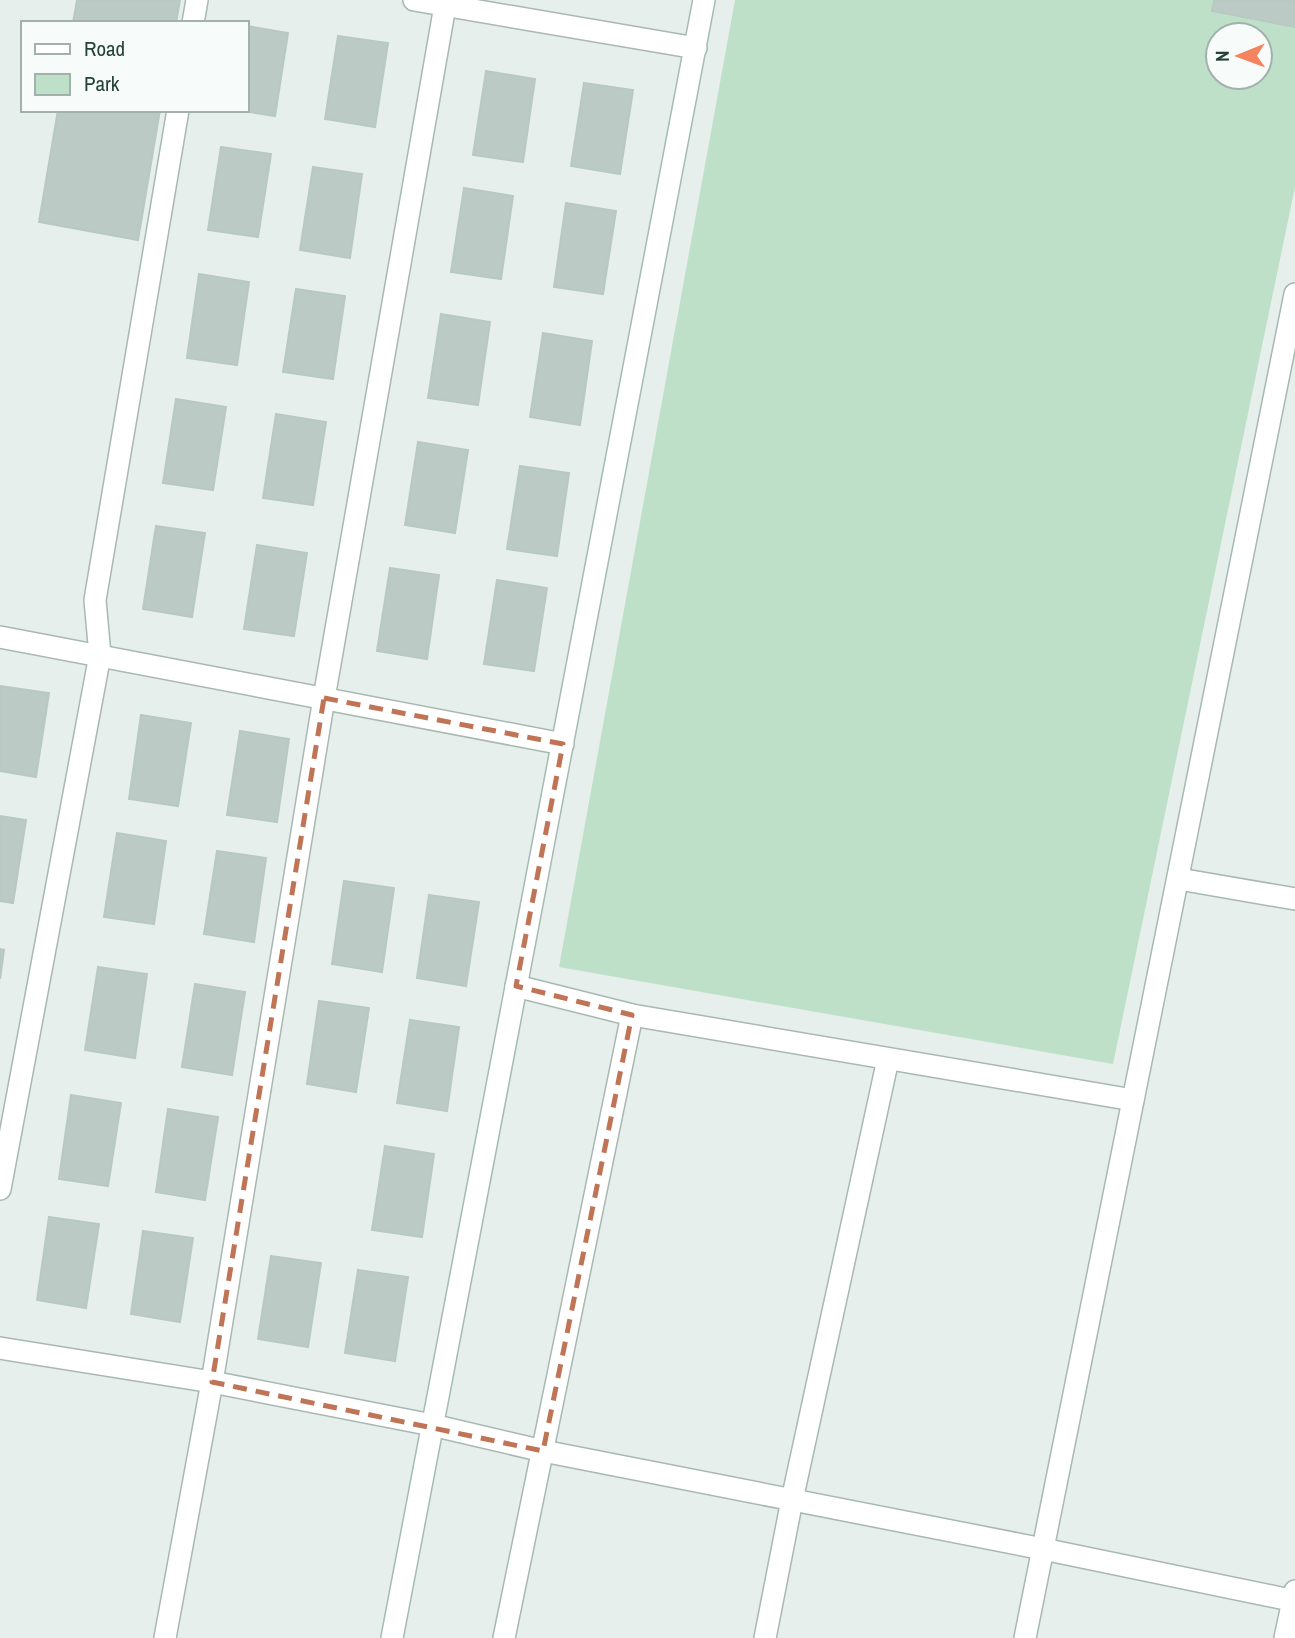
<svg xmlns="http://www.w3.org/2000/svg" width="1295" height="1638" viewBox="0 0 1295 1638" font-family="'Archivo Narrow',sans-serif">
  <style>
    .green { fill: #bfe0c8; fill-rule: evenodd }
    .building { fill: #bbcac4; stroke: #b8c9c2; stroke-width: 2 }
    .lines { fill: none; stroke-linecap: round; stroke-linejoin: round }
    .street-casing { stroke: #a8b8b2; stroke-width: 24 }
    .secondary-casing { stroke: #a4bbb3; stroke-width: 24 }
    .street { stroke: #fff; stroke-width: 21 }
    .secondary { stroke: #fff; stroke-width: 21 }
    .marked { fill: none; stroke: #c07456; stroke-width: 5; stroke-dasharray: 14 9; stroke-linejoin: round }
  </style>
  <rect width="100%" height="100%" fill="#e6efeb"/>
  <path class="green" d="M735,0H1295V187L1113,1064L559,967ZM1218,35H1260V77H1218Z"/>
  <g class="building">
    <path d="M77,0H180L176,23H73Z"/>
    <path d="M1214,0H1295V27L1212,11Z"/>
    <path d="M247,26L288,33L275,116L237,110H247Z"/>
    <path d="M338,36L388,43L375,127L325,119Z"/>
    <path d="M486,71L535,79L523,162L473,155Z"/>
    <path d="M584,83L633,90L620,174L571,166Z"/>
    <path d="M58,110H160L138,240L39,222Z"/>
    <path d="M221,147L271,154L258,237L208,230Z"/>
    <path d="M313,167L362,174L350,258L300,250Z"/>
    <path d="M464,188L513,196L501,279L451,272Z"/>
    <path d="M566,203L616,211L603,294L554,287Z"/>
    <path d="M199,274L249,282L237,365L187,358Z"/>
    <path d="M296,289L345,296L333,379L283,372Z"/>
    <path d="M441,314L490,322L478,405L428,398Z"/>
    <path d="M543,333L592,341L580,425L530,417Z"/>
    <path d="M176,399L226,407L213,490L163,483Z"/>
    <path d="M276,414L326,422L313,505L263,498Z"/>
    <path d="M418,442L468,450L455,533L405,525Z"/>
    <path d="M520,466L569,473L557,556L507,549Z"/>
    <path d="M156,526L205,533L192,617L143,609Z"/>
    <path d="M257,545L307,553L294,636L244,629Z"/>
    <path d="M390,568L439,575L427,659L377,651Z"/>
    <path d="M497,580L547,588L534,671L484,664Z"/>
    <path d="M0,686L49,693L36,777L0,771Z"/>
    <path d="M141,715L191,723L178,806L129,799Z"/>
    <path d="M240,731L289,739L277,822L227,815Z"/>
    <path d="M0,816L26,820L13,903L0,901Z"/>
    <path d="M117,833L166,841L154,924L104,917Z"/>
    <path d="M217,851L266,858L254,942L204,934Z"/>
    <path d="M344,881L394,888L382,972L332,964Z"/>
    <path d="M429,895L479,902L466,986L417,978Z"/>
    <path d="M0,949L4,950L0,979Z"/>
    <path d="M98,967L147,974L135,1058L85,1050Z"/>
    <path d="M195,984L245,992L232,1075L182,1067Z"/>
    <path d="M319,1001L369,1008L356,1092L307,1084Z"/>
    <path d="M410,1020L459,1027L447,1111L397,1103Z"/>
    <path d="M71,1095L121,1103L108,1186L59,1179Z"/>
    <path d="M168,1109L218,1117L205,1200L156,1192Z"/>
    <path d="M385,1146L434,1154L422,1237L372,1230Z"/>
    <path d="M49,1217L99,1224L86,1308L37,1300Z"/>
    <path d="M143,1231L193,1238L180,1322L131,1314Z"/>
    <path d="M271,1256L321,1263L308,1347L258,1339Z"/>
    <path d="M358,1270L408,1277L395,1361L345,1353Z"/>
  </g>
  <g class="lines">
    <defs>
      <g id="street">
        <path d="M414,0L696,48"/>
        <path d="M193,23L197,0"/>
        <path d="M0,637L563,744"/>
        <path d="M1179,879L1295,899"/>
        <path d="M516,986L632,1015L1133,1100"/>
        <path d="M0,1189L100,655L95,600L178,110"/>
        <path d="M0,1348L212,1382L432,1425L543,1451L1043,1549L1295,1601"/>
        <path d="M165,1638L212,1382L324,698L446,0"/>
        <path d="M504,1638L632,1015"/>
        <path d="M765,1638L792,1500L888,1059"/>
        <path d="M1025,1638L1295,294"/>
        <path d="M1285,1638L1295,1591"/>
      </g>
      <path id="secondary" d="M392,1638L704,0"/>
    </defs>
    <use href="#street" class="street-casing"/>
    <use href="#secondary" class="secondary-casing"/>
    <use href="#street" class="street"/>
    <use href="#secondary" class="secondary"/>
  </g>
  <path class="marked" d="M324,698L563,744L516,986L632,1015L543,1451L212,1382Z"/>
  <rect x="21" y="21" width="228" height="91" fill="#f7fbf9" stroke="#a3b1ad" stroke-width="2"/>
  <rect x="35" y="44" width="35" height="10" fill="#ffffff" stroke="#a3b1ad" stroke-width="2"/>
  <text x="84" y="56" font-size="21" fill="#24423a">Road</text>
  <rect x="35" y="74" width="35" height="21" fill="#bfe0c8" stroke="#a3b1ad" stroke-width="2"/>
  <text x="84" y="91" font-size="21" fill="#24423a">Park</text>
  <g transform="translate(1239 56) rotate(269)"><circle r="33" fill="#f7fbf9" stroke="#a3b1ad" stroke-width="2"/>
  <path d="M0-5L12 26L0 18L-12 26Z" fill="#f4845f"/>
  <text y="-10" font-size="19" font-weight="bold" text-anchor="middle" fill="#24423a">N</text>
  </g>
</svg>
